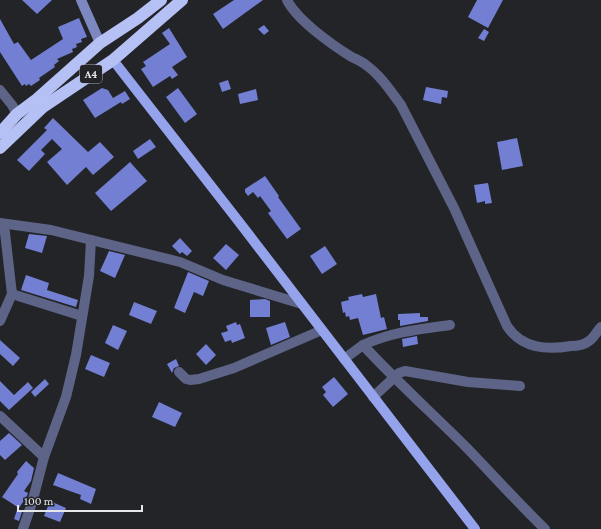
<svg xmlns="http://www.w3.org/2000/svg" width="601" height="529" viewBox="0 0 601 529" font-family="'Crimson Pro',serif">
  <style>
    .building { fill: #727fd2 }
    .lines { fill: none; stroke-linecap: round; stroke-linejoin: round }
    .street { stroke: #5d6487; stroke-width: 10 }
    .secondary { stroke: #7d88c0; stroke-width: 10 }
    .primary { stroke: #95a3ec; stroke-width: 10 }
    .highway { stroke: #b5c0f5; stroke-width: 12 }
    .labels { text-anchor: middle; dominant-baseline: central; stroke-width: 4; stroke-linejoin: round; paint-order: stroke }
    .shield { fill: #232428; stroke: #acacb0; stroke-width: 1 }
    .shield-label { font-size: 11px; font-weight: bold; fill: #e6e7ea }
  </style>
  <rect width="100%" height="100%" fill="#232428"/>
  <g class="building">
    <path d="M22,0H52L37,14Z"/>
    <path d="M234,0H263L223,29L213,14Z"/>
    <path d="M477,0H503L488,28L468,17Z"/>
    <path d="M79,18L87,37L81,39L82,42L76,44L77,47L72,49L73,52L57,59L59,61L54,65L55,67L39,78L40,80L31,86L29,84L26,86L25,84L22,86L0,52V19L14,44L18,42L31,60L63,39L58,27Z"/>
    <path d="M264,25L269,31L264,35L258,29Z"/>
    <path d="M169,28L187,57L172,67L178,75L172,79L170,76L153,87L141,69L146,66L143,62L170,44L162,33Z"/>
    <path d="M484,29L489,32L484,41L478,38Z"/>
    <path d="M228,80L231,89L222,92L219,83Z"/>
    <path d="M426,87L448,91L447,98L442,97L441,104L423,100Z"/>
    <path d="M102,88L108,90L113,98L125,91L130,99L122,104L121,102L95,118L83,100Z"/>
    <path d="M178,88L197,114L185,123L166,97Z"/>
    <path d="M256,89L258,100L240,104L238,94Z"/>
    <path d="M53,118L88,152L100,142L114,157L93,175L86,167L67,185L47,162L62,149L52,139L41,150L45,154L29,171L17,160L47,130L44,128Z"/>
    <path d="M517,138L523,166L502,170L497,142Z"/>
    <path d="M150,139L156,147L138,159L133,151Z"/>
    <path d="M130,162L147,181L111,211L95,193Z"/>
    <path d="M265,176L279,196L278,197L301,229L287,239L268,213L271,211L260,196L258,198L253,192L248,196L245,192V189Z"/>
    <path d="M488,183L492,203L485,204V201L477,203L474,185Z"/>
    <path d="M29,234L47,236L42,253L25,248Z"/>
    <path d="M180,238L192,251L187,256L182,252L180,254L172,246Z"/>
    <path d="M226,244L239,255L226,270L213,258Z"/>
    <path d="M325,246L337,264L322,274L310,256Z"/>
    <path d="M109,251L125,255L115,278L100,271Z"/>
    <path d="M188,272L209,281L203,296L194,292L185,313L174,308Z"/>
    <path d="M26,275L49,283L47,290L78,300L76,307L21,290Z"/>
    <path d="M362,294L363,297L376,294L381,318L384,317L387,329L363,335L358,318L350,320L349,316L346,317L345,312L343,313L341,302L349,300L348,297Z"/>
    <path d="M265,299L270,301V317H250V300Z"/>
    <path d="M134,302L157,311L151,324L129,315Z"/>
    <path d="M420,313V317H428V321L400,326V320H398V314Z"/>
    <path d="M236,322L237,325L240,324L245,338L232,343L231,340L225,342L221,333L228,331L226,326Z"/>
    <path d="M285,322L290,337L271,345L266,328Z"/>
    <path d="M113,325L127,331L118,350L105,343Z"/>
    <path d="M417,336L418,344L403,347L402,339Z"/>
    <path d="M0,340L20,358L13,366L0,354Z"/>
    <path d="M206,344L216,355L206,365L196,354Z"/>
    <path d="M91,355L110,363L104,377L85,369Z"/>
    <path d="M176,359L179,366L174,368L172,373L167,364Z"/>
    <path d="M334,377L348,394L333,407L323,395L326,392L322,387Z"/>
    <path d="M45,379L49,384L35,397L31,392Z"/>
    <path d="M0,381L14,395L28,382L33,388L9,410L0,401Z"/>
    <path d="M159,402L182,413L175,427L152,417Z"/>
    <path d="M9,433L22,445L5,460L0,455V441Z"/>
    <path d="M26,461L34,468L31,481L24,491L28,493L27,496L19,508L2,497L18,474L17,472Z"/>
    <path d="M58,473L96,489L91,504L80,499L81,495L53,485Z"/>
    <path d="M50,501L66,508L60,522L44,516Z"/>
    <path d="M17,510L22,512L19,521L14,519Z"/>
  </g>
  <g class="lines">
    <g class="street">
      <path d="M287,0C297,20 331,44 350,56C355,59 361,61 366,65C380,75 390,90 401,105L454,208L507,326C522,349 547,350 571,346C577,346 584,345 589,341C594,338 597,331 601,327"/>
      <path d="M0,90L12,105L17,114"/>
      <path d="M0,223L51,230L180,262L223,280L302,304"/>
      <path d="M12,294L82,316"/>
      <path d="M0,321L12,294L4,224"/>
      <path d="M450,325C420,329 391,332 363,345C396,381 432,413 467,448C493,475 518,503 545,529"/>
      <path d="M344,359L363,345"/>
      <path d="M179,372L186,379L190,380L199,379L234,368L322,330"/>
      <path d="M373,397L399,373L405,371L468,382L520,386"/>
      <path d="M0,416L44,457"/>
      <path d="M23,529L32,503L44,457L66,397L76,355L89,276L91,240"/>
    </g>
    <path class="secondary" d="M81,0L100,43"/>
    <path class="primary" d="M113,60L236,218L475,529"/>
    <g class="highway">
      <path d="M0,133L17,114L37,99L100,43L138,18L161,0"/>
      <path d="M0,148L43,107L113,60L182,0"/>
    </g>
  </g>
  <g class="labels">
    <rect class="shield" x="80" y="65" width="22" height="18" rx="3"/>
    <g class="shield-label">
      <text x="91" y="74">A4</text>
    </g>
  </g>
  <path d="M18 505v6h124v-6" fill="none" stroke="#e6e7ea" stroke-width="2"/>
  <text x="24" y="505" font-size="12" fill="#e6e7ea" stroke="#232428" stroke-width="3" paint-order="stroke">100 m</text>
</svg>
